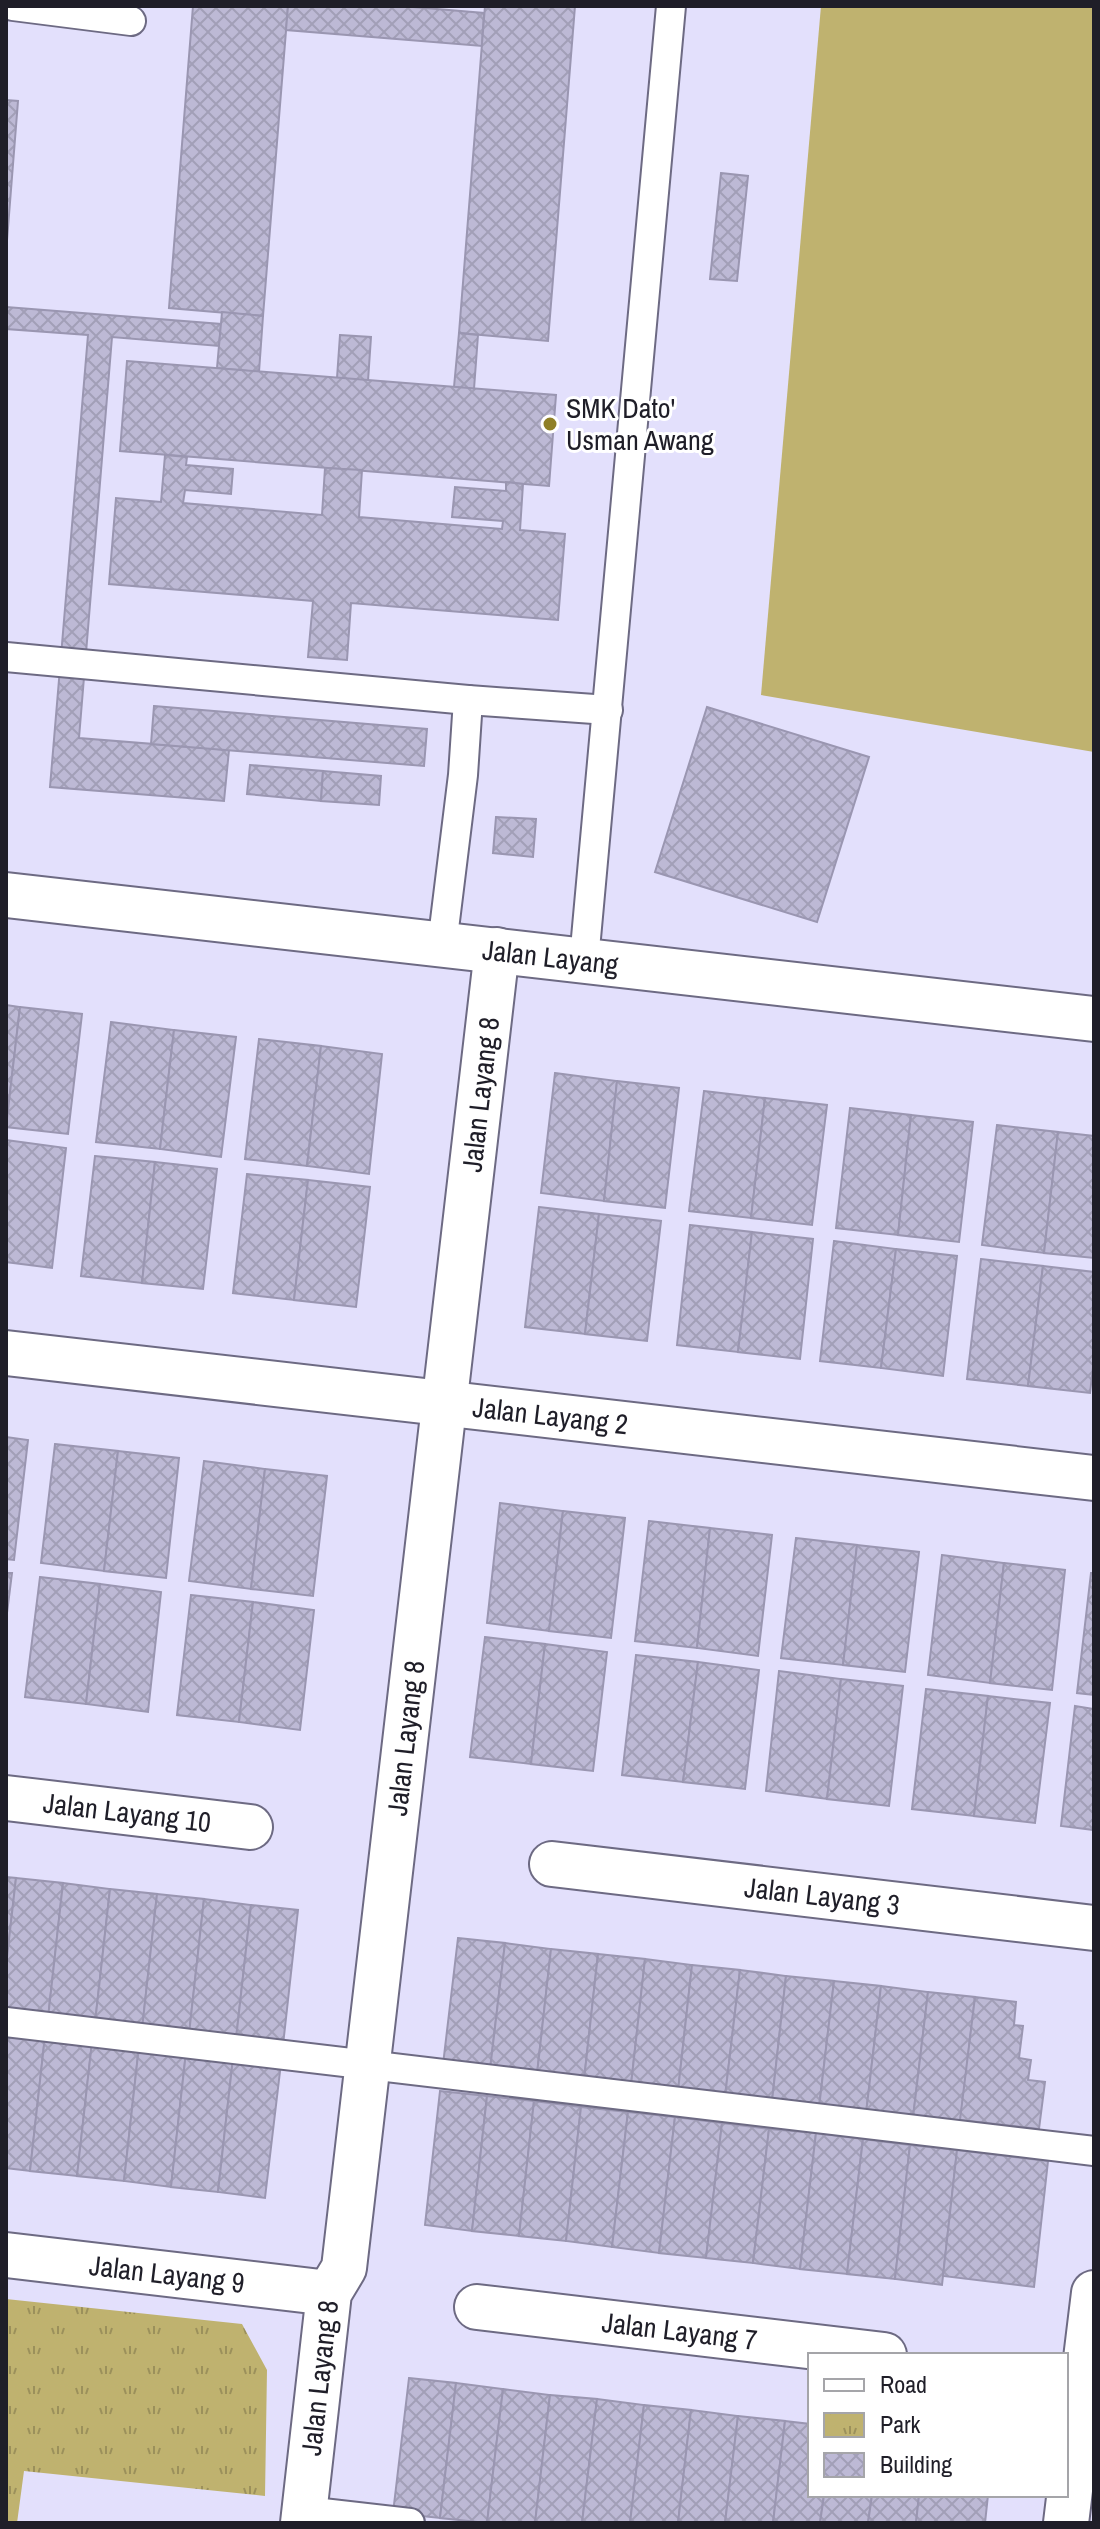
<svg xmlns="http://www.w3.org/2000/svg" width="1100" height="2529" viewBox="0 0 1100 2529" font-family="'Archivo Narrow',sans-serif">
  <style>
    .green { fill: #bfb26f }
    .park { fill: url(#park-tufts) }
    .building { fill: url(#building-cross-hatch); stroke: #9a96b1; stroke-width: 2 }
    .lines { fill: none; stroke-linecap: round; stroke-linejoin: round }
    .lane-casing { stroke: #6d6a83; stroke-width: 32 }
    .street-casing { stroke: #6d6a83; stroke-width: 48 }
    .lane { stroke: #fff; stroke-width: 28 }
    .street { stroke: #fff; stroke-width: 44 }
    .poi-dot { fill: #8f7f26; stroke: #fff; stroke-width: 3 }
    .labels { text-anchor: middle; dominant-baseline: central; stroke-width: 6; stroke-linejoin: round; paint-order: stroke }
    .poi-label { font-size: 28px; fill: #1f1e28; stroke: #fff; text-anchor: start }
    .street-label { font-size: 28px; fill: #1f1e28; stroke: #fff }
  </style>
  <defs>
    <pattern id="park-tufts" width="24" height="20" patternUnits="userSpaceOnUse" patternTransform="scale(2)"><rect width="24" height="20" fill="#bfb26f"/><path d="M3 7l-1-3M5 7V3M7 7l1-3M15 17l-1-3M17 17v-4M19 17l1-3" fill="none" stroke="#9b905b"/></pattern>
    <pattern id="building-cross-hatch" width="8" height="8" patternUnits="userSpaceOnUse" patternTransform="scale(2)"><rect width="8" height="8" fill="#bdb9d5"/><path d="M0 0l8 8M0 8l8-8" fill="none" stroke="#a29fb7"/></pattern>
  </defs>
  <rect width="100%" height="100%" fill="#e3e0fc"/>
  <path class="green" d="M821,6H1094V752L761,695Z"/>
  <path class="park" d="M6,2299L242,2324L267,2370L265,2496L24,2471L17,2523H6Z"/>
  <g class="building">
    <path d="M193,6H288L263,316L169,308Z"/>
    <path d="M288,6H401L484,13L482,46L286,30Z"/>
    <path d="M485,6H575L548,341L459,333Z"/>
    <path d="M6,100L18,101L6,253Z"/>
    <path d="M721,173L748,176L737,281L710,279Z"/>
    <path d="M6,307L221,324L219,346L112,337L79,738L229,750L224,801L50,787L88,335L6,329Z"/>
    <path d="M222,312L263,316L259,372L217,368Z"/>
    <path d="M459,333L478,335L474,389L454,387Z"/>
    <path d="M340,335L371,337L368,381L337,378Z"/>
    <path d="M127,361L556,395L549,486L120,451Z"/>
    <path d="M165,455L187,457L186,465L233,469L231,494L185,490L183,503L322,515L325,468L362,470L359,517L502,529L503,521L452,517L455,487L506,491V482L523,484L520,530L565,534L558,620L351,603L347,660L308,657L313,601L109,584L116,498L161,502Z"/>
    <path d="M154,706L427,729L424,766L151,744Z"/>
    <path d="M707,707L869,757L817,922L655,872Z"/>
    <path d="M250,765L323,771L321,801L247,794Z"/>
    <path d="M323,771L381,776L379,805L321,801Z"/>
    <path d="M496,817L536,819L533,857L493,853Z"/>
    <path d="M6,1005L20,1007L6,1127Z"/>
    <path d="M20,1007L82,1014L68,1134L6,1127Z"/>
    <path d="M111,1022L174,1030L160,1149L96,1142Z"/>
    <path d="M174,1030L236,1037L221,1157L160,1149Z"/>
    <path d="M259,1039L321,1046L307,1166L245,1159Z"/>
    <path d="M321,1046L382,1054L369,1174L307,1166Z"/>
    <path d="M555,1073L617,1081L604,1201L541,1193Z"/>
    <path d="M617,1081L679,1088L665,1208L604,1201Z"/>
    <path d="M704,1091L765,1098L751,1218L689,1211Z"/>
    <path d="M765,1098L827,1105L812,1225L751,1218Z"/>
    <path d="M850,1108L911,1115L898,1235L836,1228Z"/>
    <path d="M911,1115L973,1122L959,1242L898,1235Z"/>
    <path d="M997,1125L1058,1132L1044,1253L982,1245Z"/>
    <path d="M1058,1132L1094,1136V1258L1044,1253Z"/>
    <path d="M6,1140L66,1148L52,1268L6,1262Z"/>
    <path d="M95,1156L155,1162L142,1283L81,1276Z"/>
    <path d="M155,1162L217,1169L203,1289L142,1283Z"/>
    <path d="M247,1174L308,1180L294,1300L233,1293Z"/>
    <path d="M308,1180L370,1187L356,1307L294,1300Z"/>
    <path d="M539,1207L599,1214L585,1334L525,1327Z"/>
    <path d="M599,1214L661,1221L647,1341L585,1334Z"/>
    <path d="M690,1225L752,1232L738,1352L677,1345Z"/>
    <path d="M752,1232L813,1239L800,1359L738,1352Z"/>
    <path d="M834,1241L896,1249L881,1368L820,1361Z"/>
    <path d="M896,1249L957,1256L943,1376L881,1368Z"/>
    <path d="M981,1259L1043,1266L1028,1386L967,1379Z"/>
    <path d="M1043,1266L1094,1272V1359L1090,1393L1028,1386Z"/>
    <path d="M6,1437L28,1440L14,1560L6,1559Z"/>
    <path d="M55,1444L118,1451L104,1571L41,1563Z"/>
    <path d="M118,1451L179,1458L166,1578L104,1571Z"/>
    <path d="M204,1461L265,1469L251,1589L189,1581Z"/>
    <path d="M265,1469L327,1476L313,1596L251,1589Z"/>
    <path d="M500,1503L563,1511L549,1631L487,1623Z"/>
    <path d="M563,1511L625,1518L611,1638L549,1631Z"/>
    <path d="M649,1521L710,1528L697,1648L635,1641Z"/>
    <path d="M710,1528L772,1535L758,1656L697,1648Z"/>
    <path d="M796,1538L857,1545L843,1665L781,1658Z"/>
    <path d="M857,1545L919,1552L905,1672L843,1665Z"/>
    <path d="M942,1555L1004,1563L990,1683L928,1675Z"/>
    <path d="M1004,1563L1065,1570L1052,1690L990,1683Z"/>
    <path d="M6,1573H12L6,1621Z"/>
    <path d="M1091,1573H1094V1695L1077,1693Z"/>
    <path d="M40,1577L100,1584L86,1704L25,1697Z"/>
    <path d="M100,1584L161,1592L148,1712L86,1704Z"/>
    <path d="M191,1595L253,1602L239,1722L177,1715Z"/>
    <path d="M253,1602L314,1610L300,1730L239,1722Z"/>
    <path d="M485,1637L545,1644L531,1764L470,1757Z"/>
    <path d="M545,1644L607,1652L593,1771L531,1764Z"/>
    <path d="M636,1655L698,1662L683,1782L622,1775Z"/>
    <path d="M698,1662L759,1670L745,1789L683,1782Z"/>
    <path d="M779,1671L841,1679L827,1799L766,1791Z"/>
    <path d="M841,1679L903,1686L889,1806L827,1799Z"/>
    <path d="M926,1689L988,1696L974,1816L912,1809Z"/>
    <path d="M988,1696L1050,1703L1035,1823L974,1816Z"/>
    <path d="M1075,1706L1094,1709V1830L1061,1826Z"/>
    <path d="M6,1877L16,1878L6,1966Z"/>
    <path d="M16,1878L63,1883L48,2018L6,2013V1966Z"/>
    <path d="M63,1883L110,1889L95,2023L48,2018Z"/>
    <path d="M110,1889L157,1894L142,2029L95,2023Z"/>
    <path d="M157,1894L204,1899L189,2034L142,2029Z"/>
    <path d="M204,1899L251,1905L236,2039L189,2034Z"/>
    <path d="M251,1905L298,1910L283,2045L236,2039Z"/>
    <path d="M458,1938L505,1943L489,2078L442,2073Z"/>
    <path d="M505,1943L551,1949L536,2083L489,2078Z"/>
    <path d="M551,1949L598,1954L583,2089L536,2083Z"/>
    <path d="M598,1954L645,1959L630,2094L583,2089Z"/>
    <path d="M645,1959L692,1965L677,2100L630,2094Z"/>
    <path d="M692,1965L740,1970L724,2105L677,2100Z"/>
    <path d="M740,1970L786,1976L771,2110L724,2105Z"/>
    <path d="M786,1976L834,1981L818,2116L771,2110Z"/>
    <path d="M834,1981L881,1986L865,2122L818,2116Z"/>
    <path d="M881,1986L928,1992L912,2126L865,2122Z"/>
    <path d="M928,1992L975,1997L959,2132L912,2126Z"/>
    <path d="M975,1997L1016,2002L1014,2025L1023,2026L1019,2058L1031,2060L1028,2080L1045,2082L1039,2129L960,2120Z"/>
    <path d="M6,2031L45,2036L30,2171L6,2168Z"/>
    <path d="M45,2036L92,2042L77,2176L30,2171Z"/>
    <path d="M92,2042L139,2046L124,2181L77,2176Z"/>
    <path d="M139,2046L186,2052L171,2187L124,2181Z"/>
    <path d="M186,2052L233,2058L218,2192L171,2187Z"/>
    <path d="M233,2058L281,2063L265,2198L218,2192Z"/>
    <path d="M440,2091L487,2096L472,2231L425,2225Z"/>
    <path d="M487,2096L534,2101L519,2236L472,2231Z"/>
    <path d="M534,2101L581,2107L566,2241L519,2236Z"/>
    <path d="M581,2107L628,2112L612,2247L566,2241Z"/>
    <path d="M628,2112L675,2117L659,2253L612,2247Z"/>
    <path d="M675,2117L722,2123L706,2258L659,2253Z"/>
    <path d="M722,2123L769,2129L753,2263L706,2258Z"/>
    <path d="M769,2129L816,2133L800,2269L753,2263Z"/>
    <path d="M816,2133L863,2139L847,2274L800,2269Z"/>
    <path d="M863,2139L910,2145L895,2279L847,2274Z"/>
    <path d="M910,2145L957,2150L942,2285L895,2279Z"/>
    <path d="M957,2150L1048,2161L1034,2287L943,2276Z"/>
    <path d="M409,2378L456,2383L440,2518L393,2513Z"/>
    <path d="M456,2383L503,2389L487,2523L440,2518Z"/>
    <path d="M503,2389L550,2395L535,2523H487Z"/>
    <path d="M550,2395L597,2399L582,2523H535Z"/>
    <path d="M597,2399L644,2405L630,2523H582Z"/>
    <path d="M644,2405L691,2410L678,2523H630Z"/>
    <path d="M691,2410L738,2416L725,2523H678Z"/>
    <path d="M738,2416L785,2421L773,2523H725Z"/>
    <path d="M785,2421L810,2424V2495H824L820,2523H773Z"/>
    <path d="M824,2495H872L868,2523H820Z"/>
    <path d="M872,2495H919L916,2523H868Z"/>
    <path d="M919,2495H988L985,2523H916Z"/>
  </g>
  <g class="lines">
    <defs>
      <g id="lane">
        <path d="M13,6L131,21"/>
        <path d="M6,657L468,700L608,710"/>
        <path d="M442,945L463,775L468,700"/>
        <path d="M584,960L671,6"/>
        <path d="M6,2022L1094,2151"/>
        <path d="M305,2511L410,2523"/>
      </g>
      <g id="street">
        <path id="s1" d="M6,895L1094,1019"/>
        <path id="s2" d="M6,1353L1094,1478"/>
        <path id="s3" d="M6,1798L250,1827"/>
        <path id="s4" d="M552,1864L1094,1928"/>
        <path id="s5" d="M6,2255L329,2293"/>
        <path id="s6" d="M477,2307L884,2355"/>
        <path id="s7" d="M303,2523L329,2293L344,2268L497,950"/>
        <path d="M1066,2523L1094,2293"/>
      </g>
    </defs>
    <use href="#lane" class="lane-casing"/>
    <use href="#street" class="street-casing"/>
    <use href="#lane" class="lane"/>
    <use href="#street" class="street"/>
  </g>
  <circle class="poi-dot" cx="550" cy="424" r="8"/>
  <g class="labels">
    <g class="poi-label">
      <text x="566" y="408">SMK Dato'<tspan x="566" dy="32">Usman Awang</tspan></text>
    </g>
    <g class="street-label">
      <text stroke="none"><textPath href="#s1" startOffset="548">Jalan Layang</textPath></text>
      <text stroke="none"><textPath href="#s7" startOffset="1442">Jalan Layang 8</textPath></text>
      <text stroke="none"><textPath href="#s2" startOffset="548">Jalan Layang 2</textPath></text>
      <text stroke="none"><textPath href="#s7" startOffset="794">Jalan Layang 8</textPath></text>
      <text stroke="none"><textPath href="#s3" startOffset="122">Jalan Layang 10</textPath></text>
      <text stroke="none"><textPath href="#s4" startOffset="272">Jalan Layang 3</textPath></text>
      <text stroke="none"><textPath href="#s5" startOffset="162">Jalan Layang 9</textPath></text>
      <text stroke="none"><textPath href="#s6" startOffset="204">Jalan Layang 7</textPath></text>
      <text stroke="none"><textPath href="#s7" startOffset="146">Jalan Layang 8</textPath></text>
    </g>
  </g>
  <rect width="1100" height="2529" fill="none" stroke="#1f1e28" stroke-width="16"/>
  <rect x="808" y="2353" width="260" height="144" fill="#ffffff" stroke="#a5a5a9" stroke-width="2"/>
  <rect x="824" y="2379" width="40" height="12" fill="#ffffff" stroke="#a5a5a9" stroke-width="2"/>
  <text x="880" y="2393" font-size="24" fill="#1f1e28">Road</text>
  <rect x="824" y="2413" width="40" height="24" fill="url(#park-tufts)" stroke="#a5a5a9" stroke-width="2"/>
  <text x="880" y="2433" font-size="24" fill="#1f1e28">Park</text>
  <rect x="824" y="2453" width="40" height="24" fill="url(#building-cross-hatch)" stroke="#a5a5a9" stroke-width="2"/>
  <text x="880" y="2473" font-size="24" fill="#1f1e28">Building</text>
</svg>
